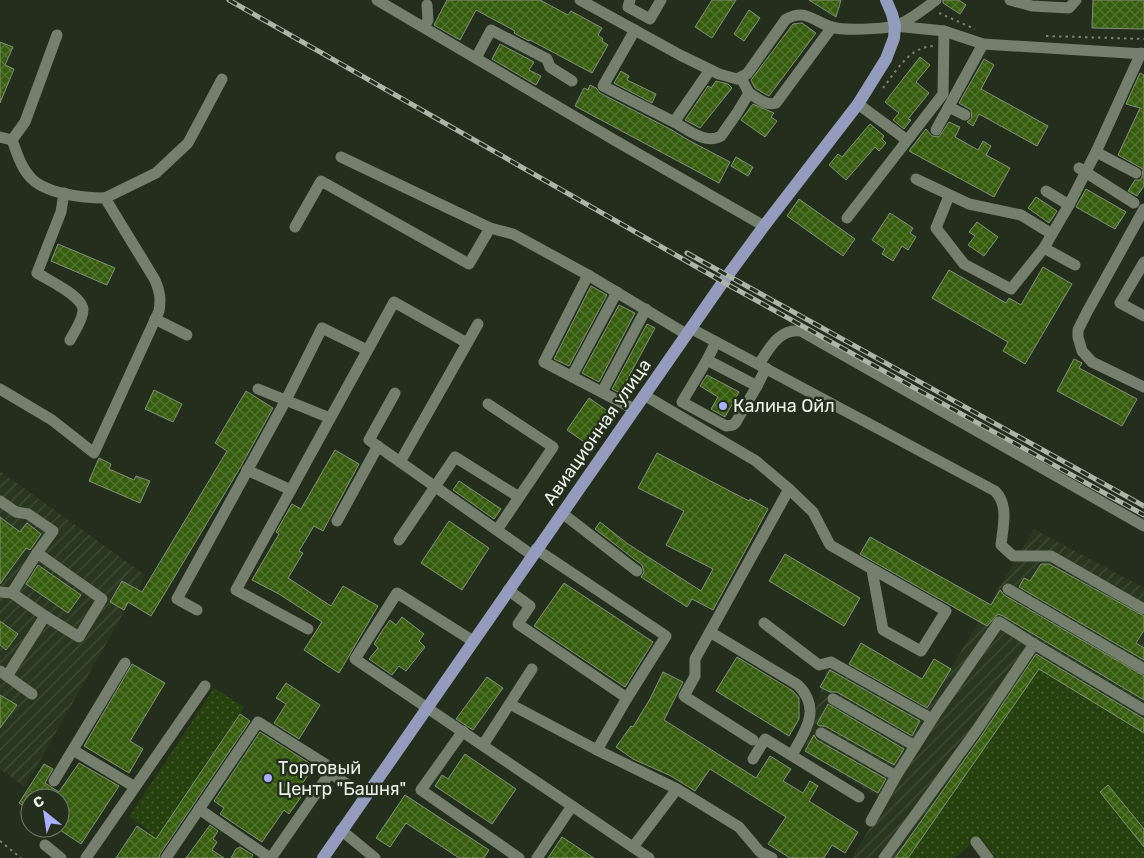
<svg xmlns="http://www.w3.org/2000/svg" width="1144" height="858" viewBox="0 0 1144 858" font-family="Rubik,sans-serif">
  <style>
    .industrial { fill: url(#industrial-furrows) }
    .green { fill: url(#green-dots) }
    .building { fill: url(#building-cross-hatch); stroke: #838f7b }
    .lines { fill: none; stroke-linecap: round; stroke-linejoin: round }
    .path { stroke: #788172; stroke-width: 2; stroke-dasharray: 2.5 4; stroke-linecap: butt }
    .minor { stroke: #74806d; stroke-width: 11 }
    .major { stroke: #949cbd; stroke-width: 12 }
    .rail-casing { stroke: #adb5a8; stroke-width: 5 }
    .rail { stroke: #242e1d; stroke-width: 3; stroke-dasharray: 9; stroke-linecap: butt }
    .poi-dot { fill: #a9b0fc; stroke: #242e1d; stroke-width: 2 }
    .labels { text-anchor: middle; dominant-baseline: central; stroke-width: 5; stroke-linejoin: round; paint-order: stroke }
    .poi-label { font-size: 18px; fill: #ebf2e7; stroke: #242e1d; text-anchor: start }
    .street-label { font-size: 18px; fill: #ebf2e7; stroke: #242e1d }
  </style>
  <defs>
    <pattern id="industrial-furrows" width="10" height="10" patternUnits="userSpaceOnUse" patternTransform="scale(1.25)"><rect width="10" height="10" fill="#293720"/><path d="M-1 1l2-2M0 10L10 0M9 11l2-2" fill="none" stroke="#3e4b36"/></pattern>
    <pattern id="green-dots" width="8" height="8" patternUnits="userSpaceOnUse" patternTransform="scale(1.25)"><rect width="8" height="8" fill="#26410e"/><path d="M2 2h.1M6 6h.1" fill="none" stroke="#465d31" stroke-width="1.8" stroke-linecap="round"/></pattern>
    <pattern id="building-cross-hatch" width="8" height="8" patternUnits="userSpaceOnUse" patternTransform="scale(1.25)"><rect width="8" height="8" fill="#365d0e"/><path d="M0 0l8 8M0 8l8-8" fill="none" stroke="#537531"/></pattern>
  </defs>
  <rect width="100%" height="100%" fill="#242e1d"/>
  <g class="industrial">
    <path d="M0,471L145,575L25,787L0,769Z"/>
    <path d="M1034,529L1144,588V733L1039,669L908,858H852L885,802L804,750L830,658L925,712Z"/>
  </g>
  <g class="green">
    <path d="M1039,669L1144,733V829L1108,785L1100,792L1144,847V858H996L980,836L955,858H908Z"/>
    <path d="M214,688L244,707L143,858H131L150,831L129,817Z"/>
  </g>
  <g class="building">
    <path d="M447,0H540L568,15L571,11L602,28L598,35L603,39L602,41L608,45L592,73L530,40L529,41L514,33L515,31L476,10L460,40L434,25Z"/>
    <path d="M712,0H736L712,38L695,27Z"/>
    <path d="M809,0H841L836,17Z"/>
    <path d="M943,0H959L966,5L960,14L943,3Z"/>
    <path d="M1093,0H1144V29L1092,28Z"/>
    <path d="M749,10L760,18L744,41L734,34Z"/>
    <path d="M802,23L816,33L769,96L765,94L755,88L751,80L793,24Z"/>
    <path d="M0,42L13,47L5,65L14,69L0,103Z"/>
    <path d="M500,44L534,62L529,70L541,76L536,85L492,59Z"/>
    <path d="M920,57L930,65L916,82L929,93L908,119L911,120L904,129L893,120L899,113L885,102Z"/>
    <path d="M984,59L994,65L981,89L1048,126L1037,146L979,114L973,126L967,122L972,118L971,110L959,103Z"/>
    <path d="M621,71L629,76L627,80L656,94L652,103L614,83Z"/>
    <path d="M1140,73L1144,75V186L1137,196L1128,191L1135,180H1140L1142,177L1143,169L1118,155L1140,108L1126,104Z"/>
    <path d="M716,81L728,84L732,88L700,128L685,120L708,86L711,88Z"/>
    <path d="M590,85L596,88L600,93L670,129L690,141L730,162L719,183L575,106L584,88L588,90Z"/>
    <path d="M753,104L774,113L771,117L777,121L765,137L741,120Z"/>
    <path d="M949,122L960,127L955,137L978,150L983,141L991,146L986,155L1010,168L994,197L909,151L926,129L932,136L939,137Z"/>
    <path d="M870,124L884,136L882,139L886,143L879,151L875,147L846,180L829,165L838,154L842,157Z"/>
    <path d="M736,157L753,167L748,176L731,166Z"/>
    <path d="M1086,189L1126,212L1115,229L1076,207Z"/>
    <path d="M1036,197L1057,211L1049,223L1028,208Z"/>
    <path d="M799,199L855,239L843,256L787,216Z"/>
    <path d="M890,213L913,228L910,233L916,237L908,250L902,246L893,261L882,254L885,249L872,240Z"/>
    <path d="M977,222L998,237L984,256L968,245L975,236L969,232Z"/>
    <path d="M58,244L115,268L107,285L51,261Z"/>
    <path d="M1043,267L1072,284L1025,364L1003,351L1008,342L932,298L949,270L1006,303L1009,298L1021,305Z"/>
    <path d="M591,286L607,295L569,366L554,359Z"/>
    <path d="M619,305L635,313L599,382L582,373Z"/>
    <path d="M647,324L655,328L620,393L612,389Z"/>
    <path d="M1074,359L1082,363L1079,368L1137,399L1122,426L1057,391Z"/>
    <path d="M707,375L739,392L725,417L711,409L718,397L700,386Z"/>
    <path d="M154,390L182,404L173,422L145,409Z"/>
    <path d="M246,391L273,408L240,468L151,616L128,602L124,610L110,602L122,581L142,592L227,451L215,443Z"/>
    <path d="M589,398L609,412L587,444L567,430Z"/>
    <path d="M335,450L359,464L323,531L314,526L299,551L303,553L288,578L331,606L343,586L378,606L339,673L304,650L322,622L279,594L252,580L279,534L276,532L292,504L301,509Z"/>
    <path d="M657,453L749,501L750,499L768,509L713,610L692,599L687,607L641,577L644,572L642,565L595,529L600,522L628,544L701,591L713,569L666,545L684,511L638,488Z"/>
    <path d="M99,458L111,464L109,469L134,480L136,476L150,481L140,503L89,481Z"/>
    <path d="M459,481L501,509L494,519L453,490Z"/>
    <path d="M0,517L20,532L27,523L41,534L30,550L26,548L0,584Z"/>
    <path d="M449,521L489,548L462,590L421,563Z"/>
    <path d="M870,537L991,605L1000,590L1001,591L1004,595L1144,676V700L1003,616L998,614L987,626L860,554Z"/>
    <path d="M785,554L860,598L844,626L769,581Z"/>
    <path d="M1041,564H1049L1144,616V630L1136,643L1144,648V660L1019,587L1024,578L1030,581Z"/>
    <path d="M38,565L81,595L68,613L26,584Z"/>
    <path d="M564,583L653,642L625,687L534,626Z"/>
    <path d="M402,617L424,634L419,641L425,647L406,671L399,666L392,675L369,659L378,648L374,644L382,631L390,620L396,625Z"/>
    <path d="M0,621L18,634L6,650L0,645Z"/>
    <path d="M861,643L922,679L934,659L951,669L927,708L849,664Z"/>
    <path d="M1036,654L1144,719V733L1039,669L908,858H895L982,735Z"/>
    <path d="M737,657L793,691L799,698V719L789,736L716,691Z"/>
    <path d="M132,664L165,683L130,741L143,749L129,773L84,746Z"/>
    <path d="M830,670L920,721L912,736L837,692H830L820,687Z"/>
    <path d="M663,672L683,682L664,720L756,778L770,756L791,769L783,781L803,793L810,781L818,786L809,801L858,832L845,853L832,845L824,858H790L768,844L786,817L710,769L695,791L671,776L633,759L616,747L631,726L633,727L650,699Z"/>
    <path d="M487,677L503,688L473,730L456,719Z"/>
    <path d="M286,683L320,705L299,739L274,723L286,704L276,698Z"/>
    <path d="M0,695L17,705L0,728Z"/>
    <path d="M828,704L904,749L894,765L825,726H820L817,724Z"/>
    <path d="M240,714L250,721L160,854L159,858H116L137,826L156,839Z"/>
    <path d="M260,732L314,766L296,793L301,797L289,814L284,810L262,842L220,814L224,808L214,801Z"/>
    <path d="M814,735L817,740L886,779L878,793L805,751Z"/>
    <path d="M465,754L516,789L492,824L435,786L442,775L448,779Z"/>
    <path d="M79,763L119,786L81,844L60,830V798H30V810L19,803L44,764L53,769L45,783L59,792Z"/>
    <path d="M1108,785L1144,829V847L1100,792Z"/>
    <path d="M405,795L489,850L484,858H459L406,823L390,847L376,838Z"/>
    <path d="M210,825L218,831L213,839L217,842L212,850L224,858H186Z"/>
    <path d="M562,837L594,858H548Z"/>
    <path d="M240,847L253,855L251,858H231L236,849Z"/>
  </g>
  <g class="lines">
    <g class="path">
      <path d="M939,13L975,29"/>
      <path d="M1046,36L1144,39"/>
      <path d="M883,88C897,70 909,47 934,46"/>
      <path d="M0,841L21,858"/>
    </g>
    <g class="minor">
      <path d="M377,0L616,141L764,226"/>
      <path d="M580,0L680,55L719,74L737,79L747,74L786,19C807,8 813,22 832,27C843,31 882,29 894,26C904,24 927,7 936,0"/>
      <path d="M630,0L628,7L650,19L661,0"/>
      <path d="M1010,0L1032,6L1069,8L1076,0"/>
      <path d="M895,26L944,31L983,44L1144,54"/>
      <path d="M424,27L428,20L427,5"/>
      <path d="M635,30L603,86L674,122"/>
      <path d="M476,58L491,30L547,59L550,67L572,81"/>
      <path d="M710,70L674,122C687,129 705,145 721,136L737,113L749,93L741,78"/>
      <path d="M749,93C757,98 766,106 776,103L832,27"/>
      <path d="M858,104L907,140"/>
      <path d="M949,107L965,115"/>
      <path d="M936,130L983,44"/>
      <path d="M0,137L12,140C17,153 21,168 31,178C46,194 84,198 105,198L155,280C160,291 161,299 159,311L94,453L52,420L0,389"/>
      <path d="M12,140L25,122L57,35"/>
      <path d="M1096,152L1136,173"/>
      <path d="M341,157L490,228"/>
      <path d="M1079,168L1134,203"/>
      <path d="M916,179L969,204L1021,215L1052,234L1044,248L1011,289L964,264L936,228L949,196"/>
      <path d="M1046,191L1069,205L1052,234"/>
      <path d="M64,193L61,212L37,273C48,280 83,296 83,310C83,320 74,332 70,340"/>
      <path d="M105,198L156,173L188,143L222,79"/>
      <path d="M1069,205L1096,152L1141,53"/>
      <path d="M1144,209L1087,312L1078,330V337L1082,351L1092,362L1144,387"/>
      <path d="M847,218L943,94L944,31"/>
      <path d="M295,227L321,181L469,264L490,228L513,234L588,275L686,334"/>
      <path d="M1044,248L1075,265"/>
      <path d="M1144,262L1120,303L1144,316"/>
      <path d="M588,275L544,362L634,409"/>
      <path d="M155,319L187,335"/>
      <path d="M690,328L995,491C1009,505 1003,526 1001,545L1013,556H1051L1144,609"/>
      <path d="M716,342L707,360L757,386L766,368"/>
      <path d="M707,360L682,402L726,426L733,425L736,422L757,386"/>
      <path d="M759,364C769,349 779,328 801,331L1144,526"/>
      <path d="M572,376L617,292"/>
      <path d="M258,389L330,418"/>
      <path d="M602,392L646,309"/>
      <path d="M395,393L369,440L532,555"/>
      <path d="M644,395L756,461L789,489L695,659V676L684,696L753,740"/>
      <path d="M488,404L553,447L497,530"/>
      <path d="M400,462L478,324"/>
      <path d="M247,470L291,490"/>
      <path d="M789,489L813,512L830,545L946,611L921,651L883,630L872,570"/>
      <path d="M0,501L16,512L28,514L53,531L37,553"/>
      <path d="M562,513L637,571"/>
      <path d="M337,521L378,446"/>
      <path d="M399,540L455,457L519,497"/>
      <path d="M536,549L666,636L627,698"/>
      <path d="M1008,589L1144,669"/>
      <path d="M508,590L530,606L518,624L627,698L597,750"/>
      <path d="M0,592L12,593L45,616L7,676"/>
      <path d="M12,593L37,553L102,599L79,637L45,616"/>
      <path d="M197,610L177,599L286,400L322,328L367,350"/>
      <path d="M764,623L819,665L831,662L932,719"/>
      <path d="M308,629L236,590L394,302L467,343"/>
      <path d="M710,632L798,685C822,709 805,731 792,755"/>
      <path d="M473,641L397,593L355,659L649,858"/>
      <path d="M0,671L32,694"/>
      <path d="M833,699L915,746"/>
      <path d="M510,704L597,750L677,789L739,827L760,852L772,858"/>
      <path d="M463,731L421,790L519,858"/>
      <path d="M821,733L896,776L936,713L999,622L1034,644"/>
      <path d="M483,745L532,669"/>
      <path d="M73,750L135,787"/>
      <path d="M753,759L765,739L859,797"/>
      <path d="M54,781L125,663"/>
      <path d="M199,809L270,858"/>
      <path d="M871,821L896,776"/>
      <path d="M341,830L375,858"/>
      <path d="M976,842L988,858"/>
      <path d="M45,845L61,858"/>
      <path d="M633,847L677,789"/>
      <path d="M86,858L205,686"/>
      <path d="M166,858L258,722L325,764L330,773"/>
      <path d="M271,858L330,773L365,796"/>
      <path d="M537,858L572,806"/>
      <path d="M884,858L976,731L1034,644L1144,710"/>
    </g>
    <path class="major" d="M323,858L723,282L764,226L858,104L886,59L894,38L895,26L892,14L886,0"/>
    <defs>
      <g id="rail">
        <path d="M229,0L723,282L1144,515"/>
        <path d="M687,253L1144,506"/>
      </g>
    </defs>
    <use href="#rail" class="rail-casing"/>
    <use href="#rail" class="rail"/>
  </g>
  <g class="poi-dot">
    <circle cx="723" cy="406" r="5"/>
    <circle cx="268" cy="778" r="5"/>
  </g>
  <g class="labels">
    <g class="poi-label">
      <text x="733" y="406">Калина Ойл</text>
      <text x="278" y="768">Торговый<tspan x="278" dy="21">Центр "Башня"</tspan></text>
    </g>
    <g class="street-label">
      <text transform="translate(597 432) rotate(-55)">Авиационная улица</text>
    </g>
  </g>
  <g transform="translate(45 813) rotate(330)"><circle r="24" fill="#242e1d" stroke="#747c6e"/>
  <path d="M0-4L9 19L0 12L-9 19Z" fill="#a9b0fc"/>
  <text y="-8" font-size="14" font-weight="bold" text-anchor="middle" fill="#ebf2e7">С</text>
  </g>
</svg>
